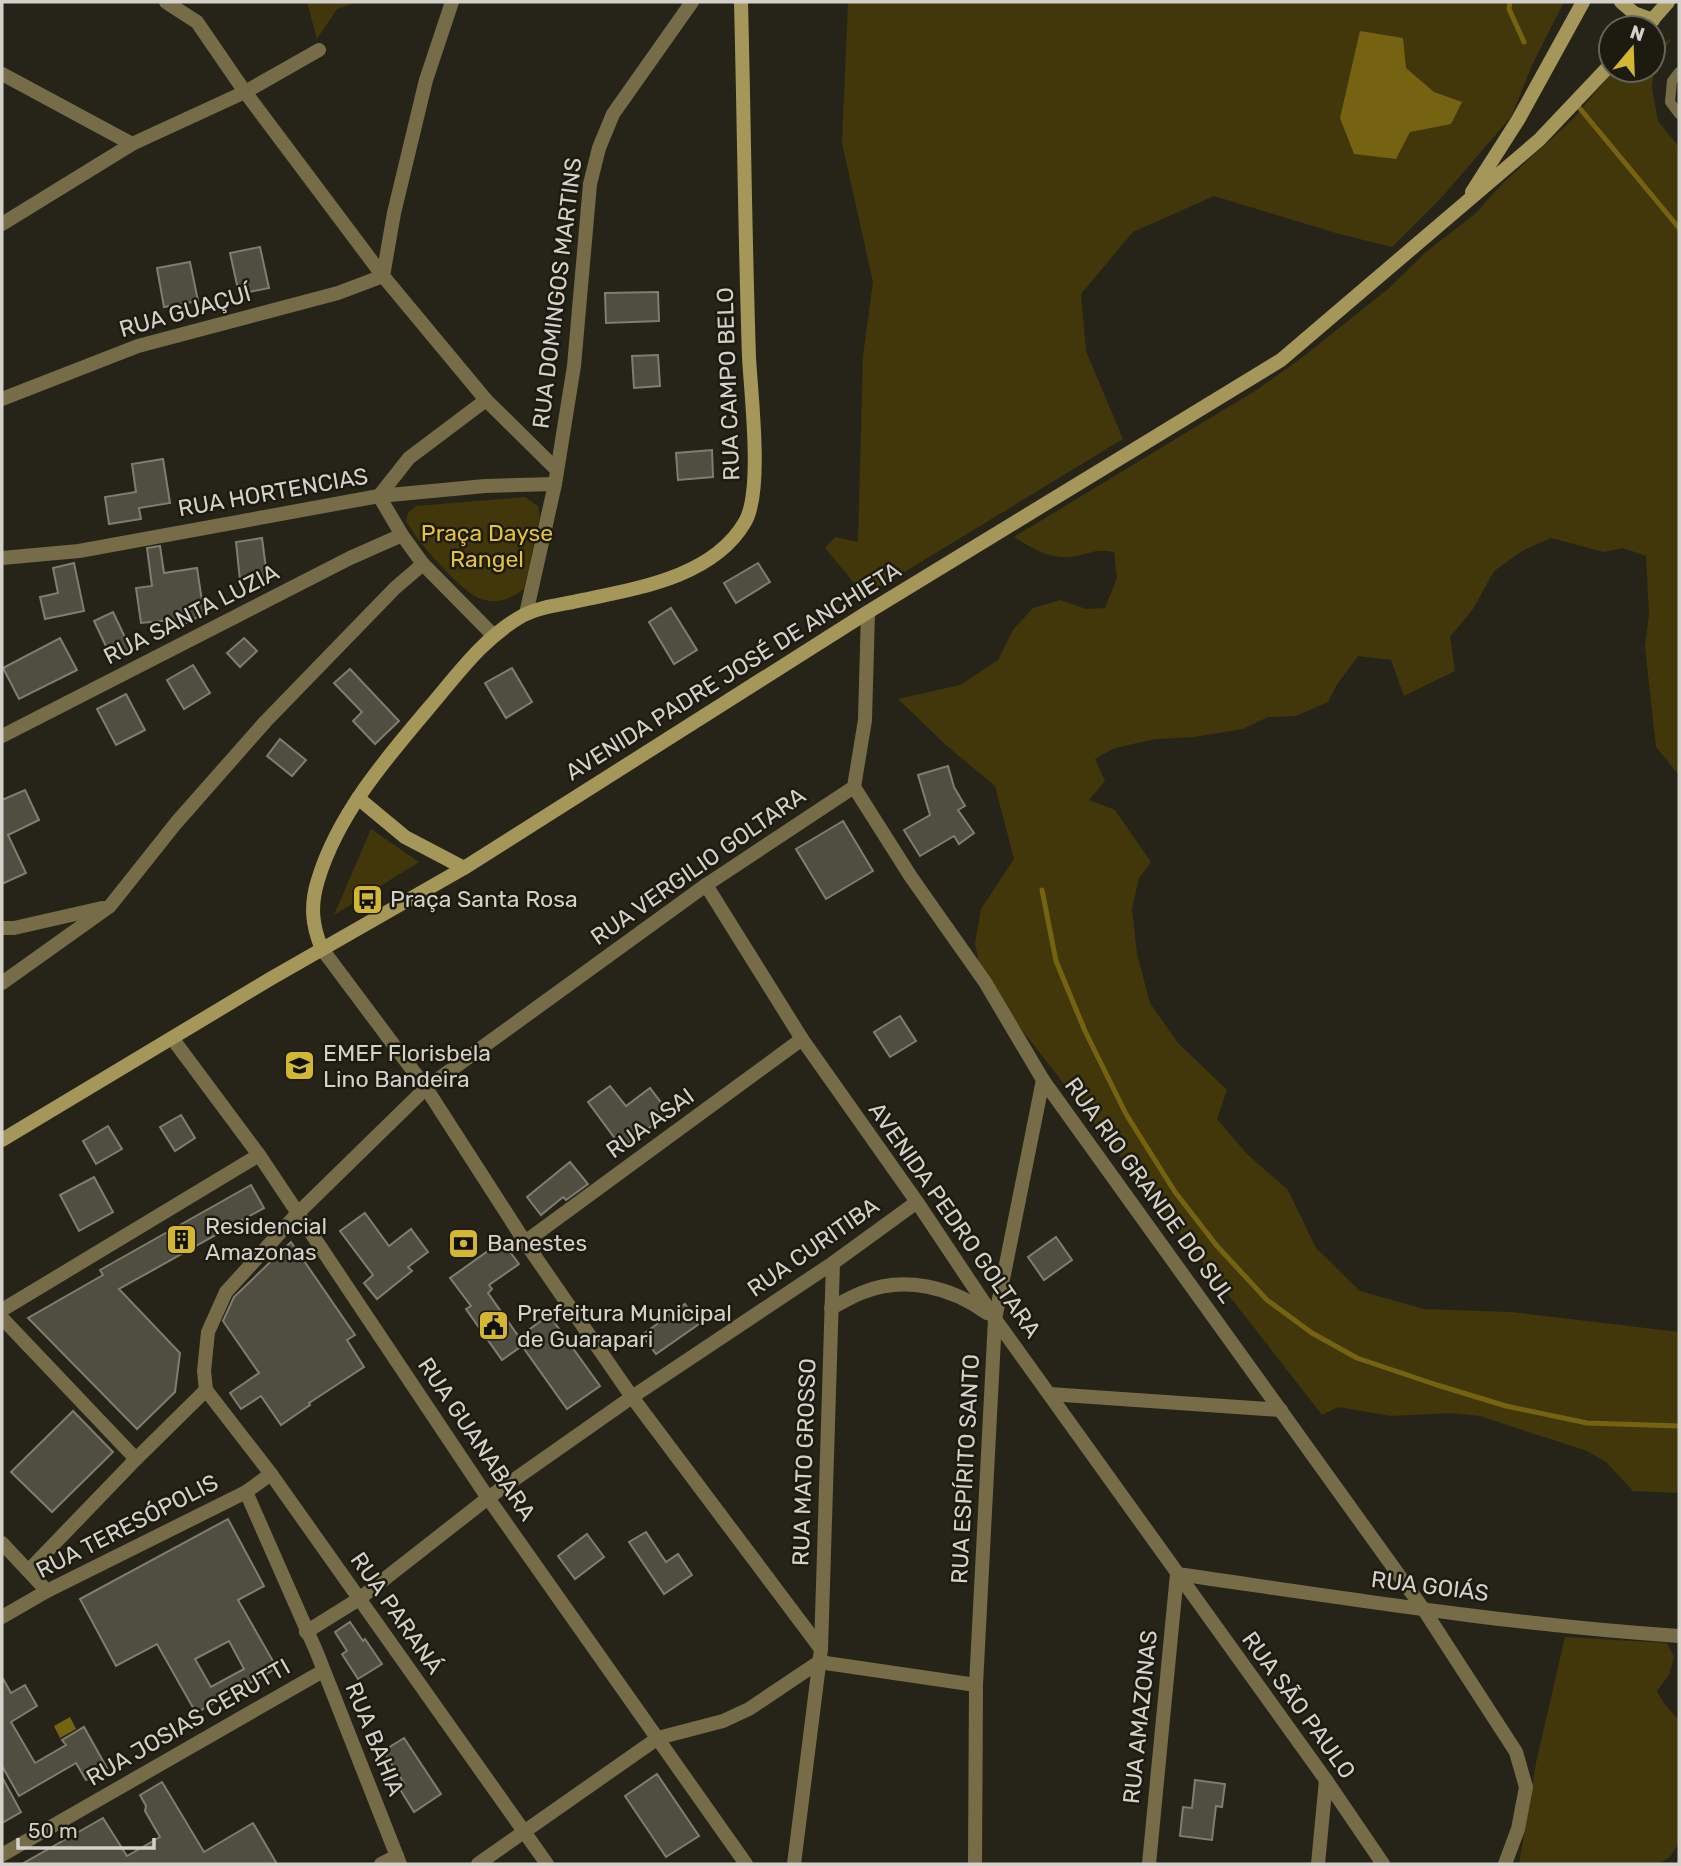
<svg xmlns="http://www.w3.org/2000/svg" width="1681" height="1866" viewBox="0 0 1681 1866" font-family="Rubik,sans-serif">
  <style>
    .green { fill: #41370a }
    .water { fill: #756312 }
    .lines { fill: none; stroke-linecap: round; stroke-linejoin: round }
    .stream { stroke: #756312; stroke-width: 5 }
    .building { fill: #504d41; stroke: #807d70; stroke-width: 2; fill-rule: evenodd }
    .lane { stroke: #766d48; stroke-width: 10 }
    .street { stroke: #766d48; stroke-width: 14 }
    .secondary { stroke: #a5965a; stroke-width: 14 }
    .labels { text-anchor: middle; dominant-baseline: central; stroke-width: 5; stroke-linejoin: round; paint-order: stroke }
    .street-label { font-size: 23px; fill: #d3d1ca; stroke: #1d1a10 }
    .park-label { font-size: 23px; fill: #e3c33c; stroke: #1d1a10 }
    .poi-label { font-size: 23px; fill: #d3d1ca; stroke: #1d1a10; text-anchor: start }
  </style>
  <rect width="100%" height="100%" fill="#262419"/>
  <g class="green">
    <path d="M307,2H358L337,9L317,39Z"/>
    <path d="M848,2H1564L1533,63L1511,117L1443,196L1392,247L1339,234L1214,196L1133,232L1081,294L1086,351L1123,439L865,596L825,548L835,537L858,542L863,356L873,282L842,143Z"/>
    <path d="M1671,39L1654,67L1652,88L1658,121L1679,147V775L1656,747L1645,647L1649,614L1646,556L1623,548L1604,552L1551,538L1522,551L1494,571L1473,609L1450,637L1455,671L1404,696L1391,660L1358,656L1336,686L1328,702L1296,716L1268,717L1243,729L1194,737L1155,739L1115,748L1095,759L1105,781L1089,800L1115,810L1151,862L1139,878L1132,909L1137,954L1150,1003L1178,1043L1227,1090L1217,1119L1248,1155L1288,1190L1316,1248L1360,1291L1424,1309L1511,1312L1679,1332V1493L1633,1491L1606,1462L1587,1451L1480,1416L1450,1413L1391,1416L1338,1407L1322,1415L983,980L975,944L981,909L1014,859L995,786L947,746L898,699L960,685L998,660L1013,630L1033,608L1060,600L1086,609L1105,608L1117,578L1114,552C1092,548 1090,555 1071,557C1049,559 1032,548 1014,537L1258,389L1304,356L1388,289L1426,252L1476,213L1502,184L1573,119L1614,70H1653V47Z"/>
    <path d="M525,497L538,506L540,517L524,589C489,615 469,595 444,569C429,553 417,540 406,521L408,513L416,506Z"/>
    <path d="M371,829L419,862L334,915Z"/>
    <path d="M1565,1637L1667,1643L1674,1657L1669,1675L1657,1691L1665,1705L1679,1720V1843L1669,1858L1658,1864H1519L1536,1763Z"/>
  </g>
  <g class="water">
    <path d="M1360,31L1403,38L1406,68L1434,92L1462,102L1451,124L1410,132L1396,159L1354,154L1340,118Z"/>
    <path d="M70,1717L76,1729L60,1738L54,1726Z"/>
  </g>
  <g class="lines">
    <g class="stream">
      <path d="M1510,2L1509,9L1524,42"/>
      <path d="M1577,105L1679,228"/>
      <path d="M1042,890L1056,961L1085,1031L1126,1114L1175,1192L1217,1246L1267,1300L1312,1333L1357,1358L1437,1385L1506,1406L1587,1423L1679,1426"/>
    </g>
  </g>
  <g class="building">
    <path d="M260,247L269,288L239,294L230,253Z"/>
    <path d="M190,262L198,301L164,307L157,268Z"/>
    <path d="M658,292L659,321L606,323L605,293Z"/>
    <path d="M658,355L660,386L634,388L632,356Z"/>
    <path d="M712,450L713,477L678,480L676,453Z"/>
    <path d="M163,459L170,503L139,508L141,519L109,524L105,497L136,492L132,464Z"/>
    <path d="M262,538L267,576L240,580L236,542Z"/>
    <path d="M160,546L164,573L197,568L204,614L172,630L171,620L141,623L136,588L152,586L147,548Z"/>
    <path d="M74,563L84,611L45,619L40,597L58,593L53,568Z"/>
    <path d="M758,563L770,582L736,603L724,583Z"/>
    <path d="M671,608L697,650L674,664L649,622Z"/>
    <path d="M113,612L131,650L112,659L94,621Z"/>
    <path d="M60,638L77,670L19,699L3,668Z"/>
    <path d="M244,638L257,651L240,667L227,653Z"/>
    <path d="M193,665L210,693L184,709L167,680Z"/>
    <path d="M512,668L532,702L506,718L485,683Z"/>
    <path d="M350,669L399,721L375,744L353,721L362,712L334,683Z"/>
    <path d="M126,694L145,730L116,745L97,709Z"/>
    <path d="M280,739L306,760L292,776L267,756Z"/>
    <path d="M948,766L954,787L965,806L958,810L974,833L959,844L954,836L920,856L904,830L930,815L918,775Z"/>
    <path d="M25,790L39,820L8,835L26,873L2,884V800Z"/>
    <path d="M843,821L873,871L826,899L796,849Z"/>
    <path d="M900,1016L916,1041L890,1057L874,1032Z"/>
    <path d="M610,1086L626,1106L650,1088L669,1113L622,1148L588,1102Z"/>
    <path d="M181,1115L195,1138L175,1151L160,1127Z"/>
    <path d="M108,1126L122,1149L96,1164L83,1141Z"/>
    <path d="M570,1162L588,1184L566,1200L563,1197L541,1215L527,1197Z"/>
    <path d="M94,1177L113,1212L79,1231L60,1195Z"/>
    <path d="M251,1185L264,1208L119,1289L180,1353L175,1392L137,1429L28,1318L103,1275L100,1270Z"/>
    <path d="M365,1213L389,1246L411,1229L428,1252L408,1267L412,1271L377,1299L364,1283L373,1275L340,1231Z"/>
    <path d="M1056,1237L1072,1260L1044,1280L1028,1257Z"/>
    <path d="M502,1241L519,1264L489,1285L492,1289L488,1293L519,1337L549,1315L600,1386L567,1409L522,1346L502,1360L466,1309L471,1306L450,1278Z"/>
    <path d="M291,1242L355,1335L347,1340L364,1367L309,1403L310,1405L281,1425L261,1396L241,1409L230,1393L259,1373L223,1321L234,1297Z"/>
    <path d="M685,1304L699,1324L656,1354L642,1335Z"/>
    <path d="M73,1411L113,1452L52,1512L11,1472Z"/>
    <path d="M228,1519L264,1586L238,1600L277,1668L196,1713L157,1644L116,1666L80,1599ZM229,1641L244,1669L211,1687L195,1659Z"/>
    <path d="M646,1532L666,1562L678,1554L692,1575L664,1594L629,1542Z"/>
    <path d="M587,1534L604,1557L575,1579L558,1556Z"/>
    <path d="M350,1622L363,1641L365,1639L382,1664L358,1679L342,1654L347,1651L335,1632Z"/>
    <path d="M2,1677L11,1693L25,1685L37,1706L11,1722L35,1763L66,1745L62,1740L84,1727L107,1768L86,1780L76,1763L19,1796L2,1766Z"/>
    <path d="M404,1738L441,1794L414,1812L398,1786L404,1783L383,1751Z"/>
    <path d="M657,1774L699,1836L666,1857L625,1796Z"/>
    <path d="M2,1777L21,1812L2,1823Z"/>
    <path d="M1195,1780L1225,1784L1222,1807L1216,1806L1212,1840L1180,1836L1183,1807L1192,1808Z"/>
    <path d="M162,1782L204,1852L253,1823L277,1864H22L103,1818L127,1856L160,1837L145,1811L146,1806L140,1795Z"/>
  </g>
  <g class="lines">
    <path class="lane" d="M1679,72L1672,81L1670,102L1679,114"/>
    <g class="street">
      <path d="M166,2L197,22L245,92L383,276L486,400L556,469"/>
      <path d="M2,74L132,144"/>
      <path d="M2,224L132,144L245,92L319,50"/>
      <path d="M2,399L138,346L338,293L383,276L394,213L426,80L452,2"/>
      <path d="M486,400L409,458L379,496L402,535L423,564L494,636"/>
      <path d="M2,558L79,551L379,496L485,486L555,484"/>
      <path d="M526,614L555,484L574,366L590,184L599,148L613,114L692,2"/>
      <path d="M2,736L350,558L402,535"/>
      <path d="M854,787L911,877L985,982L1043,1080L1424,1610L1516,1752L1526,1787L1518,1829L1505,1864"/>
      <path d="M706,885L802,1039L917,1202L995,1319L1326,1780L1383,1864"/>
      <path d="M2,928H14L102,908"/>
      <path d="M322,949L426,1088L525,1242L632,1397L821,1649"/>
      <path d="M2,983L110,906L176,823L265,722L395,588L423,564"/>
      <path d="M172,1038L259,1155L488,1498L746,1864"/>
      <path d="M525,1242L802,1039"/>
      <path d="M831,1308C841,1303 851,1297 861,1293C904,1275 951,1287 987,1313"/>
      <path d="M2,1310L259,1155"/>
      <path d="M2,1318L136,1459"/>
      <path d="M206,1390L204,1371L208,1332L226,1292L297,1214L426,1088L706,885L854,787L865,720L868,612"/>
      <path d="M206,1390L271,1474L547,1864"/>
      <path d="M1049,1394L1281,1410"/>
      <path d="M246,1492L317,1653L400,1864"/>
      <path d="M2,1543L47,1591"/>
      <path d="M29,1570L136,1459L206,1390"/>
      <path d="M1177,1574C1344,1598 1511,1625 1679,1636"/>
      <path d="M2,1617L47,1591L246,1492L271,1474"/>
      <path d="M306,1632L359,1599L488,1498L632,1397L833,1263L917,1202"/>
      <path d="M2,1855L323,1671"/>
      <path d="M381,1864L397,1856"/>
      <path d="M478,1864L658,1738L723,1721L749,1709L819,1662L976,1685"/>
      <path d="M794,1864L821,1649L833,1263"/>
      <path d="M975,1864L976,1685L995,1319L1043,1080"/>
      <path d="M1149,1864L1177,1574"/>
      <path d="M1318,1864L1326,1780"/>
    </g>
    <g class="secondary">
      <path d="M1621,2L1634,13L1653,20"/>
      <path d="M1645,28L1668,2"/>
      <path d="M1472,192L1518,120L1583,2"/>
      <path d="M358,798L405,837L464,868"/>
      <path d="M322,949C312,926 310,905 318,880C338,813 389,755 433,703C460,671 485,637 522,616C536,608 557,605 573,602C632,589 712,579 745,522C763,491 751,396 749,357C745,239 744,120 741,2"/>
      <path d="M2,1140L270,979L464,868L868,612L1281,360L1539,140L1611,64"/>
    </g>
  </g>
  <defs>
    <symbol id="bus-square" viewBox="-11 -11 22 22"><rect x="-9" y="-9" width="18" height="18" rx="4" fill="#d4b635" stroke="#1d1a10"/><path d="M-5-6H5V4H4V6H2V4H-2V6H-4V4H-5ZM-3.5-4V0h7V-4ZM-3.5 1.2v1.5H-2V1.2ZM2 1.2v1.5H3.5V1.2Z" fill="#111"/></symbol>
    <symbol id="school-square" viewBox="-11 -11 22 22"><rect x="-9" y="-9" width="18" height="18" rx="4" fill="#d4b635" stroke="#1d1a10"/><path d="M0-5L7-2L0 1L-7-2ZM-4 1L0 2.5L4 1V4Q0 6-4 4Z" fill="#111"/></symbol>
    <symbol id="building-square" viewBox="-11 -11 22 22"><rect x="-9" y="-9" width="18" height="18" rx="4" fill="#d4b635" stroke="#1d1a10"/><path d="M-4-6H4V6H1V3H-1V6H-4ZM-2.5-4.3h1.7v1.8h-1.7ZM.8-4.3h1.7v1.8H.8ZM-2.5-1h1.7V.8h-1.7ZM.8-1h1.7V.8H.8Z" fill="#111"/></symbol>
    <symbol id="bank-square" viewBox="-11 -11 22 22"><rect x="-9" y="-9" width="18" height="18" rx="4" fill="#d4b635" stroke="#1d1a10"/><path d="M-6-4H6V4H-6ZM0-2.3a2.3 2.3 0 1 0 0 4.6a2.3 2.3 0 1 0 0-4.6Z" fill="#111"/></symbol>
    <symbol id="civic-square" viewBox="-11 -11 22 22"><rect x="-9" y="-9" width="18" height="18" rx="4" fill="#d4b635" stroke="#1d1a10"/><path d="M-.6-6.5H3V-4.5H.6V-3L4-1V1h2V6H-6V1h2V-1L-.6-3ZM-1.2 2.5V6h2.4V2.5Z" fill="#111"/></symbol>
  </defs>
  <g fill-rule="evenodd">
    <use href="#bus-square" x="350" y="882" width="35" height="35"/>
    <use href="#school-square" x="282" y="1048" width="35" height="35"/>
    <use href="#building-square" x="164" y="1222" width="35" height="35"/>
    <use href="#bank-square" x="446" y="1226" width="35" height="35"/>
    <use href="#civic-square" x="476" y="1308" width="35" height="35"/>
  </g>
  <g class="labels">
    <g class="street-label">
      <text transform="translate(557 293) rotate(-83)">RUA DOMINGOS MARTINS</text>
      <text transform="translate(185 311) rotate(-16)">RUA GUAÇUÍ</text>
      <text transform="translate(728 384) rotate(-92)">RUA CAMPO BELO</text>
      <text transform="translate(273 492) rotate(-10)">RUA HORTENCIAS</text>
      <text transform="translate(191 614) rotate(-27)">RUA SANTA LUZIA</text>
      <text transform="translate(733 671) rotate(-32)">AVENIDA PADRE JOSÉ DE ANCHIETA</text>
      <text transform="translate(698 866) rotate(-35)">RUA VERGILIO GOLTARA</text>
      <text transform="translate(650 1123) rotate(-36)">RUA ASAI</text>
      <text transform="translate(1150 1190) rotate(54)">RUA RIO GRANDE DO SUL</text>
      <text transform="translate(955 1220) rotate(55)">AVENIDA PEDRO GOLTARA</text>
      <text transform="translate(813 1247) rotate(-35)">RUA CURITIBA</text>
      <text transform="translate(477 1439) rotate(56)">RUA GUANABARA</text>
      <text transform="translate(804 1462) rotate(-88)">RUA MATO GROSSO</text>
      <text transform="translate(965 1469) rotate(-87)">RUA ESPÍRITO SANTO</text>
      <text transform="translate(127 1526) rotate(-27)">RUA TERESÓPOLIS</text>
      <text transform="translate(1430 1586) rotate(7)">RUA GOIÁS</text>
      <text transform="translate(397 1613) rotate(55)">RUA PARANÁ</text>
      <text transform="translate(1299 1705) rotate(54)">RUA SÃO PAULO</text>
      <text transform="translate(1140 1717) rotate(-84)">RUA AMAZONAS</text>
      <text transform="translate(188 1722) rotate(-30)">RUA JOSIAS CERUTTI</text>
      <text transform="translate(375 1739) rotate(68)">RUA BAHIA</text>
    </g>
    <g class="park-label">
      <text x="487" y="533">Praça Dayse<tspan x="487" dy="26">Rangel</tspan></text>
    </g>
    <g class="poi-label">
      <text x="390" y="899">Praça Santa Rosa</text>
      <text x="323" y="1053">EMEF Florisbela<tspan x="323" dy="26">Lino Bandeira</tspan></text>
      <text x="205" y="1226">Residencial<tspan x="205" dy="26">Amazonas</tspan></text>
      <text x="487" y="1243">Banestes</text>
      <text x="517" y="1313">Prefeitura Municipal<tspan x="517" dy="26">de Guarapari</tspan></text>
    </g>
  </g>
  <rect width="1681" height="1866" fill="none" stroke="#d3d1ca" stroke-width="7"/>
  <g transform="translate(1632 49) rotate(19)"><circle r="33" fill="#1d1a10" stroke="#66635a" stroke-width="2"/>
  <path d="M0-5L12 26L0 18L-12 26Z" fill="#d4b635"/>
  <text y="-10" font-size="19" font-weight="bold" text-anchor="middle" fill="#d3d1ca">N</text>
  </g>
  <path d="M18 1838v10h136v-10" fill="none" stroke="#d3d1ca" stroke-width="3.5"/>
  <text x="28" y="1838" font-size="21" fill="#d3d1ca" stroke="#1d1a10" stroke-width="5" paint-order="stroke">50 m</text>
</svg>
